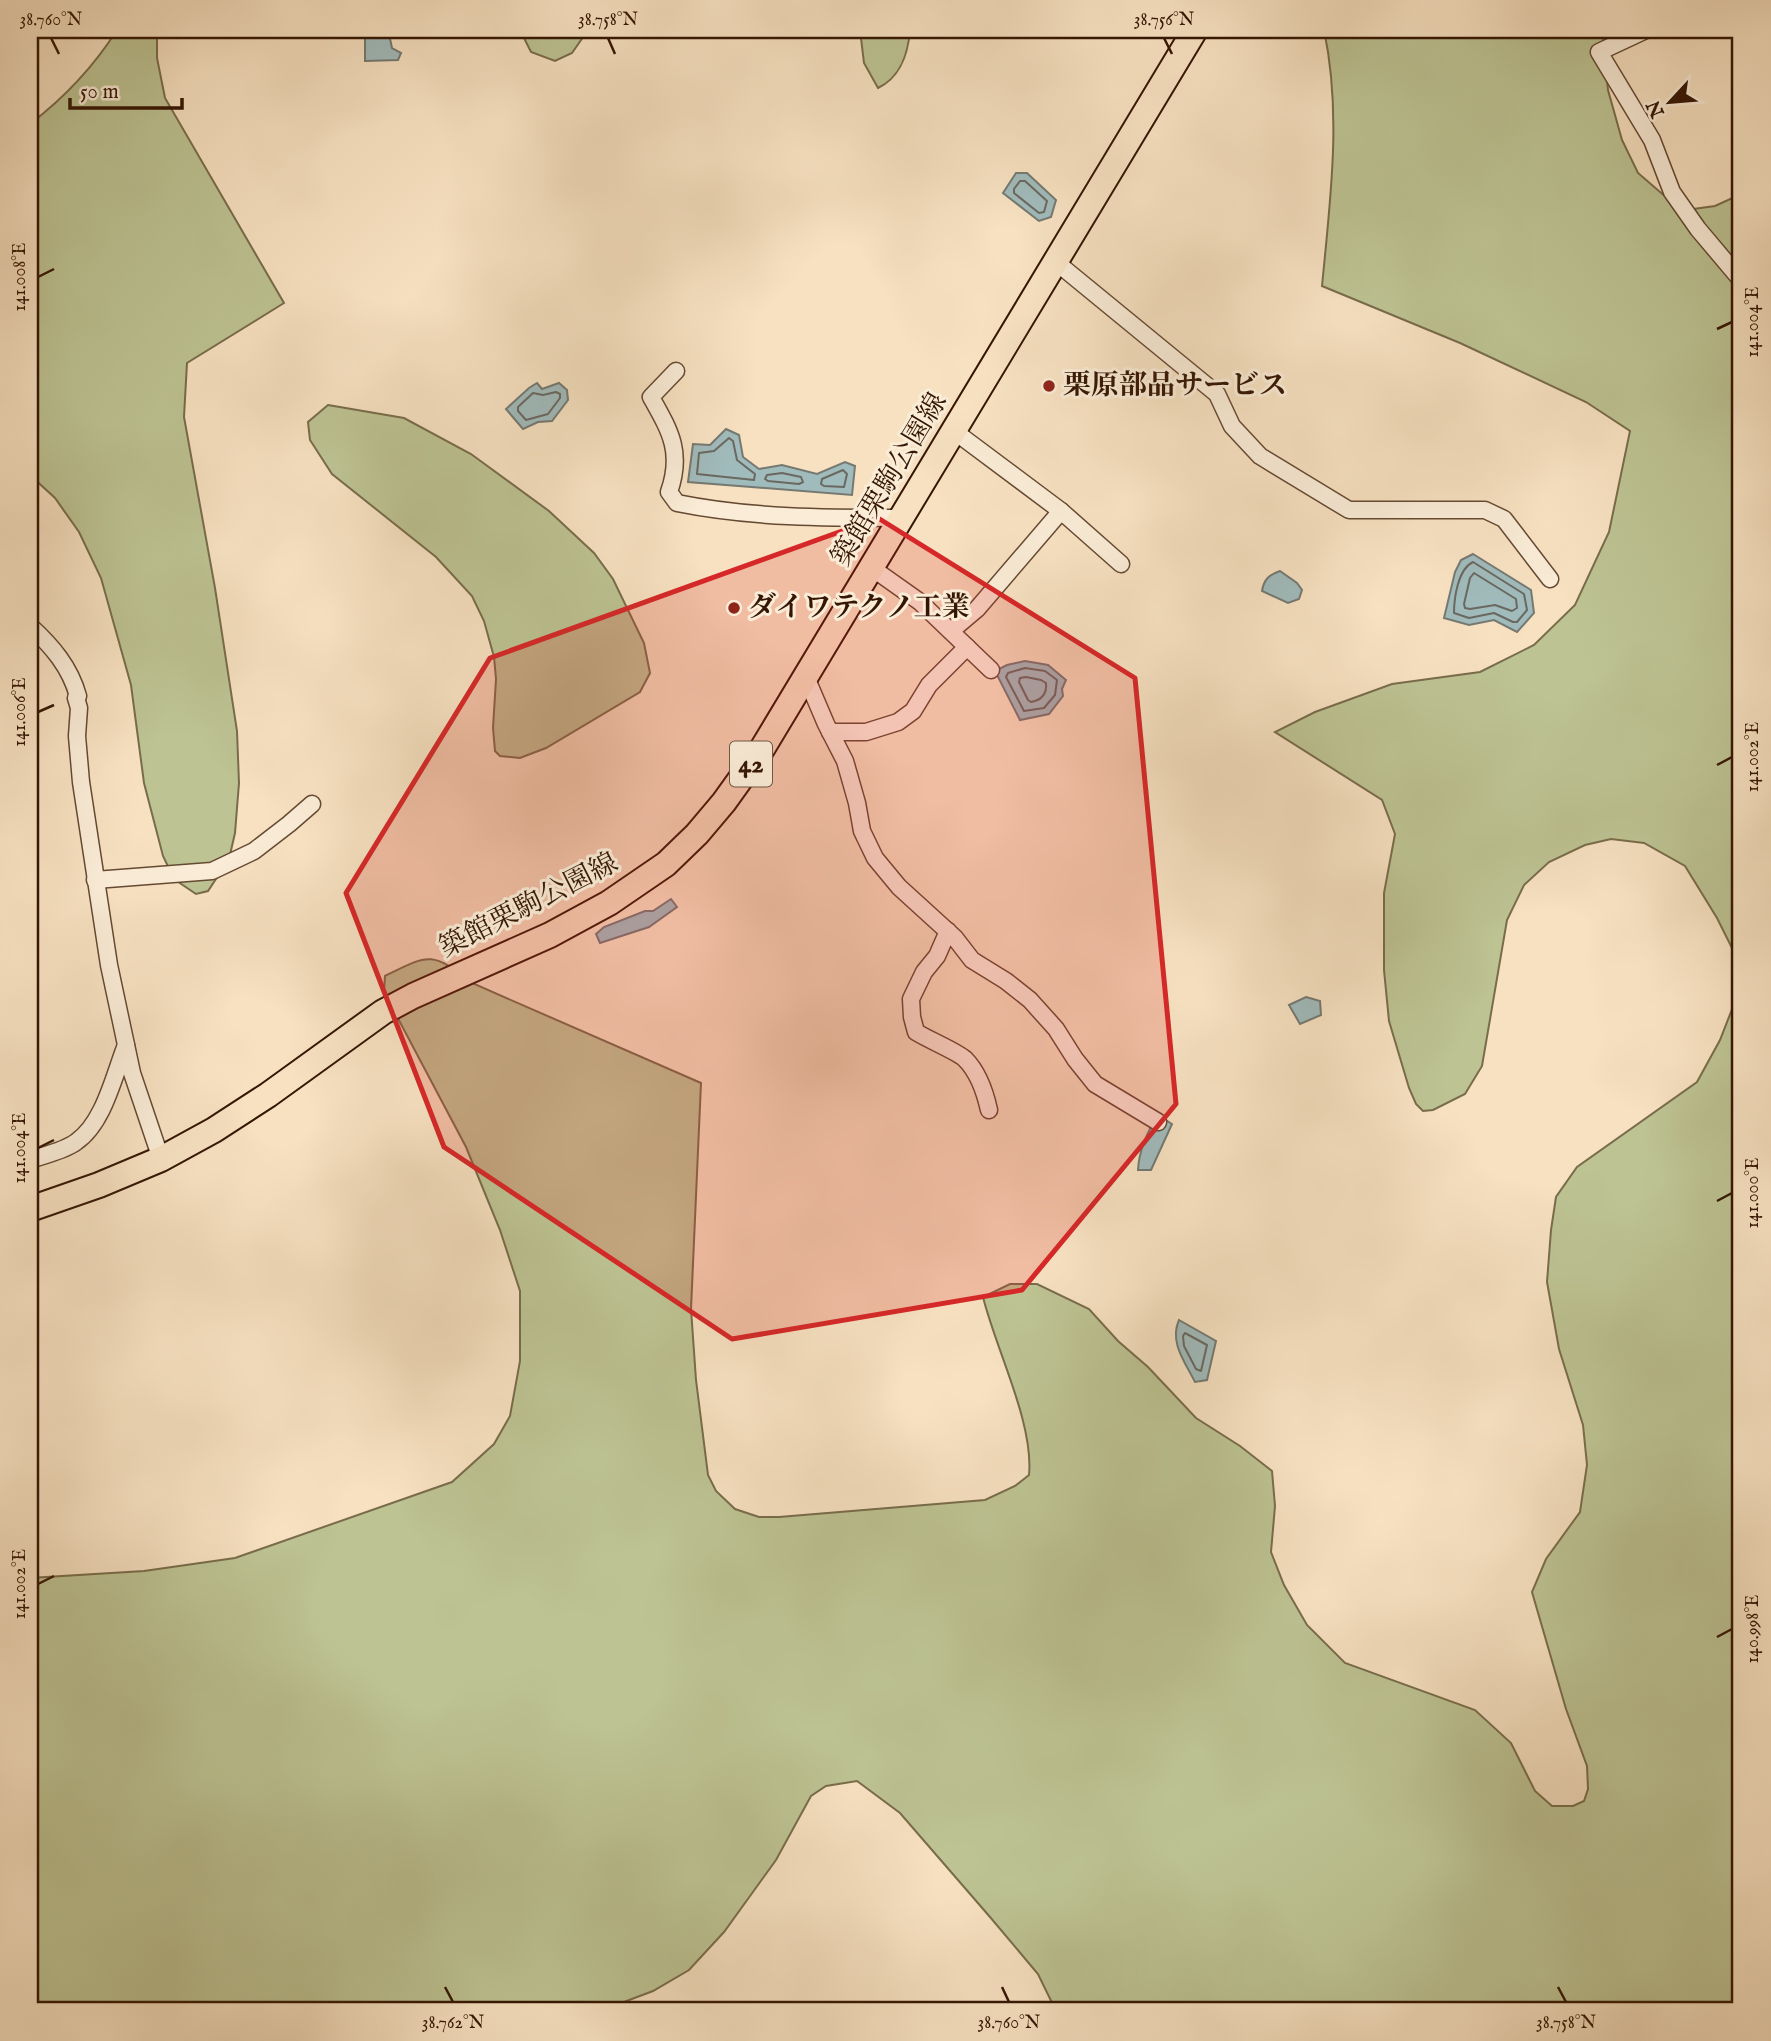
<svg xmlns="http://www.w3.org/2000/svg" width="1771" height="2041" viewBox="0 0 1771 2041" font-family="'IM FELL English','Noto Serif JP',serif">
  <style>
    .green { fill: #bdc393; stroke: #796c4b; stroke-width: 2 }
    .water { fill: #a0bbbc; stroke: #757972; stroke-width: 2 }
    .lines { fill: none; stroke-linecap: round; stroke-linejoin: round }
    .shore { stroke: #6a6860; stroke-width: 2 }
    .minor-casing { stroke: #664932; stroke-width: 19 }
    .primary-casing { stroke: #351603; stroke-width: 28 }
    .minor { stroke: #faecd7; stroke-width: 16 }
    .primary { stroke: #f7e1c1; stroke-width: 24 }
    .marked { fill: #d62828; fill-opacity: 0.2; stroke: #d62828; stroke-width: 5; stroke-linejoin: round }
    .ticks { fill: none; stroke: #351603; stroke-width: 2.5 }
    .poi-dot { fill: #8f2418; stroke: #faecd7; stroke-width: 2.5 }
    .labels { text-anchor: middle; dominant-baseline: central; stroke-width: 6; stroke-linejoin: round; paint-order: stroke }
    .shield { fill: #faecd7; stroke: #705643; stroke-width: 2 }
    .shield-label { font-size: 26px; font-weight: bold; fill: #351603 }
    .poi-label { font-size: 28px; font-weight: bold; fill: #351603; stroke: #faecd7; text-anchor: start }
    .street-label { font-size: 28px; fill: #351603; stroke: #faecd7 }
    .neatline { fill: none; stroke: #351603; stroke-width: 2.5 }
    .ticks-label { font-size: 18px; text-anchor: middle; fill: #351603 }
  </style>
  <rect width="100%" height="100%" fill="#f7e1c1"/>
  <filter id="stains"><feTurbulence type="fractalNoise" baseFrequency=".00286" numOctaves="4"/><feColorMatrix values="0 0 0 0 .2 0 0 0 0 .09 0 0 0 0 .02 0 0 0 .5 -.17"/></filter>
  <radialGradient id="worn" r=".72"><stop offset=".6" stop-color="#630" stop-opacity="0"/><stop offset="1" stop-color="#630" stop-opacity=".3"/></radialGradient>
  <g class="green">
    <path d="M117,30H162L157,37V58L165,98L284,303L187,363L184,417L215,588L237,731L239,783L235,833L229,859L208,891L196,894L174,879L163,856L144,783L131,685L101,578L79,532L55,498L30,475V124C64,98 94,66 117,30Z"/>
    <path d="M520,30H588L572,53L555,61L531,52Z"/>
    <path d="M860,30H910C908,54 901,77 878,88L864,63Z"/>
    <path d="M1324,30H1602L1608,90L1622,140L1638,173L1667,198L1686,210L1715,206L1741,194V2011H1056L1038,1974L990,1917L900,1813L857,1781L826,1786L811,1796L776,1860L724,1932L689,1970L653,1991L616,2005L555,2011H30V1578L144,1571L235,1558L452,1482L494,1444L510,1416L520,1361V1291L500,1230L466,1147L384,992L385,976C429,954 432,951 472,983L701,1083L691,1309L696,1380L708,1475L716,1491L735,1509L759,1517H779L985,1500L1015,1486L1029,1475C1034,1423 996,1350 983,1297L1010,1284H1037L1089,1309L1118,1341L1148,1367L1196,1418L1240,1446L1272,1471L1275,1506L1271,1552L1284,1585L1307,1625L1345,1663L1475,1710L1511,1743L1535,1791L1552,1806H1573L1584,1801L1588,1789L1587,1766L1566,1709L1532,1592L1546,1559L1580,1512L1587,1465L1583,1425L1559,1349L1547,1282L1551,1230L1556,1197L1577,1167L1697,1082L1720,1040L1736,999L1739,977L1733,950L1717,918L1685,866L1644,843L1611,839L1585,845L1549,862L1524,885L1507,920L1482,1066L1465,1094L1433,1110L1423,1111L1416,1104L1409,1088L1389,1021L1384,970V893L1395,834L1382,800L1275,732L1315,712L1392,684L1480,672L1534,645L1575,605L1609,532L1630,431L1586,402L1460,343L1322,286C1330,202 1342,114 1324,30Z"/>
    <path d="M328,405L404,418L471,454L549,511L594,553L613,579L644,643L650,673L640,692L546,748L520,758L500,756L495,751L493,728L496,679L494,657L484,621L472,596L436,557L332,474L310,440L308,422Z"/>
  </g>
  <g class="water">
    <path d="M365,30H392L389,34L392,48L401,53L398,60L365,61Z"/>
    <path d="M1016,173H1027L1056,200L1051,217L1039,221L1003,193Z"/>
    <path d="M537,383L542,389L559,383L567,390L568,400L552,421L538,422L523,429L506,409L529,388Z"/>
    <path d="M726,429L739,435L743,457L759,469L782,465L817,474L845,462L855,466L852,495L688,482L693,444L710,445Z"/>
    <path d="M1473,554L1531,590L1534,613L1517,632L1494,620L1469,625L1444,618L1455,572L1461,560Z"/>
    <path d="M1280,571L1297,583L1302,590L1299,599L1288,603L1262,591C1264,579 1269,575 1280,571Z"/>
    <path d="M1025,661L1048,665L1066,680L1062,689L1063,696L1049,714L1020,720L995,671L1007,665Z"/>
    <path d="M671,899L677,907L649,927L600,943L596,934L604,927L645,911H653Z"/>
    <path d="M1306,997L1320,1001L1321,1015L1300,1024L1289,1005Z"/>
    <path d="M1158,1115L1172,1124L1151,1170H1138C1139,1150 1147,1132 1158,1115Z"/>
    <path d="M1179,1320L1216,1341L1207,1380L1195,1382C1185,1362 1169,1342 1179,1320Z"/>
  </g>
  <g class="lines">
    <g class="shore">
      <path d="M1020,181H1025L1047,201L1044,212L1039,213L1014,193V189Z"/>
      <path d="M556,392L560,394V398L548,414L526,420L518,411V407L533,393L543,395Z"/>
      <path d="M729,438L733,441L737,460L755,474L754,480L697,474L699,453L714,451Z"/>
      <path d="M843,470L847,474L844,487L824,486L821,484L822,479Z"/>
      <path d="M782,473L801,477L803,482L799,484L768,481L765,479L767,475Z"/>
      <path d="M1473,562L1524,594L1527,610L1517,622H1513L1494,613L1469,618L1454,613C1454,598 1458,569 1473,562Z"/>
      <path d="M1474,573L1516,599L1517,608L1512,611L1495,605L1470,609L1465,608L1464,604L1470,578Z"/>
      <path d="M1025,668L1045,671L1057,680L1055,695L1044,708L1024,711L1006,677L1008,673Z"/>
      <path d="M1026,677L1041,680L1046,683C1047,694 1042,700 1031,702L1028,700L1019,682L1020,678Z"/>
      <path d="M1185,1333L1207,1345L1201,1371L1196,1369L1184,1346L1183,1336Z"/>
    </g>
    <defs>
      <g id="minor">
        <path d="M1646,30L1599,52L1652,140L1672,192L1698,229L1741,280"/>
        <path d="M1056,262L1217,394L1232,426L1260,456L1349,510H1485L1504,519L1550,579"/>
        <path d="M676,371L651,397C670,431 683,452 669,492L677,503C751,518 826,518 901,518"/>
        <path d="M954,431L1061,511L1121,564"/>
        <path d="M872,568L920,602L991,670"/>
        <path d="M30,626C52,646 70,667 78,696L76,698L79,708L77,736L81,782L109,965L132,1073L161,1159"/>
        <path d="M951,631L977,609L1061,511"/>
        <path d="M806,677L826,724L845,761L857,803L862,831L875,858L899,887L955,938L972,960L1006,981L1030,1000L1056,1029L1075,1059L1095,1084L1158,1122"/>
        <path d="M830,732H866L898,722L913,711L929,685L967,647"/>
        <path d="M95,880L212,871L254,851L289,824L312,804"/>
        <path d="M948,931L937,956L924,972L911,999L912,1017L916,1032C927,1039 958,1052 965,1059C979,1073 985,1092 989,1110"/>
        <path d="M30,1160C44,1155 64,1151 76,1142C104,1123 114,1075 126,1045"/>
      </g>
      <path id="primary" d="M30,1209L99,1185L161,1159L214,1130L268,1095L383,1012L413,996L550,935L609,903L666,864L697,834L724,802L762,749L1195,30"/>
    </defs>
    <use href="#minor" class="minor-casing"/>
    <use href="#primary" class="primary-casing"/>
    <use href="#minor" class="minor"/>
    <use href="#primary" class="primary"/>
  </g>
  <path class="marked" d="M878,518L1135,678L1176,1104L1022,1290L732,1339L444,1147L346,893L490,658Z"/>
  <path class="ticks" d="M51,38L59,54M608,38L615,54M1164,38L1172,54M38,277L54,269M1717,329L1732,322M38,712L54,705M1717,765L1732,757M38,1148L54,1140M1717,1201L1732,1193M38,1584L54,1576M1717,1637L1732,1629M445,1987L453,2002M1002,1987L1009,2002M1558,1987L1566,2002"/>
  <g class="poi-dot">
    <circle cx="1049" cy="386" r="7"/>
    <circle cx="734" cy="608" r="7"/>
  </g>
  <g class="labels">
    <rect class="shield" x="730" y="741.5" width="42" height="45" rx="5"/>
    <g class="shield-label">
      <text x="751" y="764">42</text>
    </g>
    <g class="poi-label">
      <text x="1063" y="386">栗原部品サービス</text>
      <text x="748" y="608">ダイワテクノ工業</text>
    </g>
    <g class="street-label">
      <text transform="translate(890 480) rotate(-59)">築館栗駒公園線</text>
      <text transform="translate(529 906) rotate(-27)">築館栗駒公園線</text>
    </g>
  </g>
  <rect width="1771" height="2041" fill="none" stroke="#f7e1c1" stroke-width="77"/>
  <g transform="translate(1670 102) rotate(244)" stroke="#faecd7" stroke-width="5" paint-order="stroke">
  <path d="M0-5L12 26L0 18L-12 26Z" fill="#351603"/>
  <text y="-10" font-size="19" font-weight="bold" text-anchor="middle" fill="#351603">N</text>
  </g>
  <path d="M70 98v10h112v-10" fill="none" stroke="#351603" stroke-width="3.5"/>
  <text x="80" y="98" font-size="21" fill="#351603" stroke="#faecd7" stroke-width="5" paint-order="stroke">50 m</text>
  <rect x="38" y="38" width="1694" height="1964" class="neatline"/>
  <g class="ticks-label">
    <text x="51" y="25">38.760°N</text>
    <text x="608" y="25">38.758°N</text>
    <text x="1164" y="25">38.756°N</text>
    <text transform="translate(19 277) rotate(-90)" y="6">141.008°E</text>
    <text transform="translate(1752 322) rotate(-90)" y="6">141.004°E</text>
    <text transform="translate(19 712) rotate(-90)" y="6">141.006°E</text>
    <text transform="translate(1752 757) rotate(-90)" y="6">141.002°E</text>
    <text transform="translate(19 1148) rotate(-90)" y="6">141.004°E</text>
    <text transform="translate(1752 1193) rotate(-90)" y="6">141.000°E</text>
    <text transform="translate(19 1584) rotate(-90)" y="6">141.002°E</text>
    <text transform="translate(1752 1629) rotate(-90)" y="6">140.998°E</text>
    <text x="453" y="2028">38.762°N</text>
    <text x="1009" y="2028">38.760°N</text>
    <text x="1566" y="2028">38.758°N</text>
  </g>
  <rect width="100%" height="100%" filter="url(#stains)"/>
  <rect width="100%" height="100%" fill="url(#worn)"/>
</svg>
